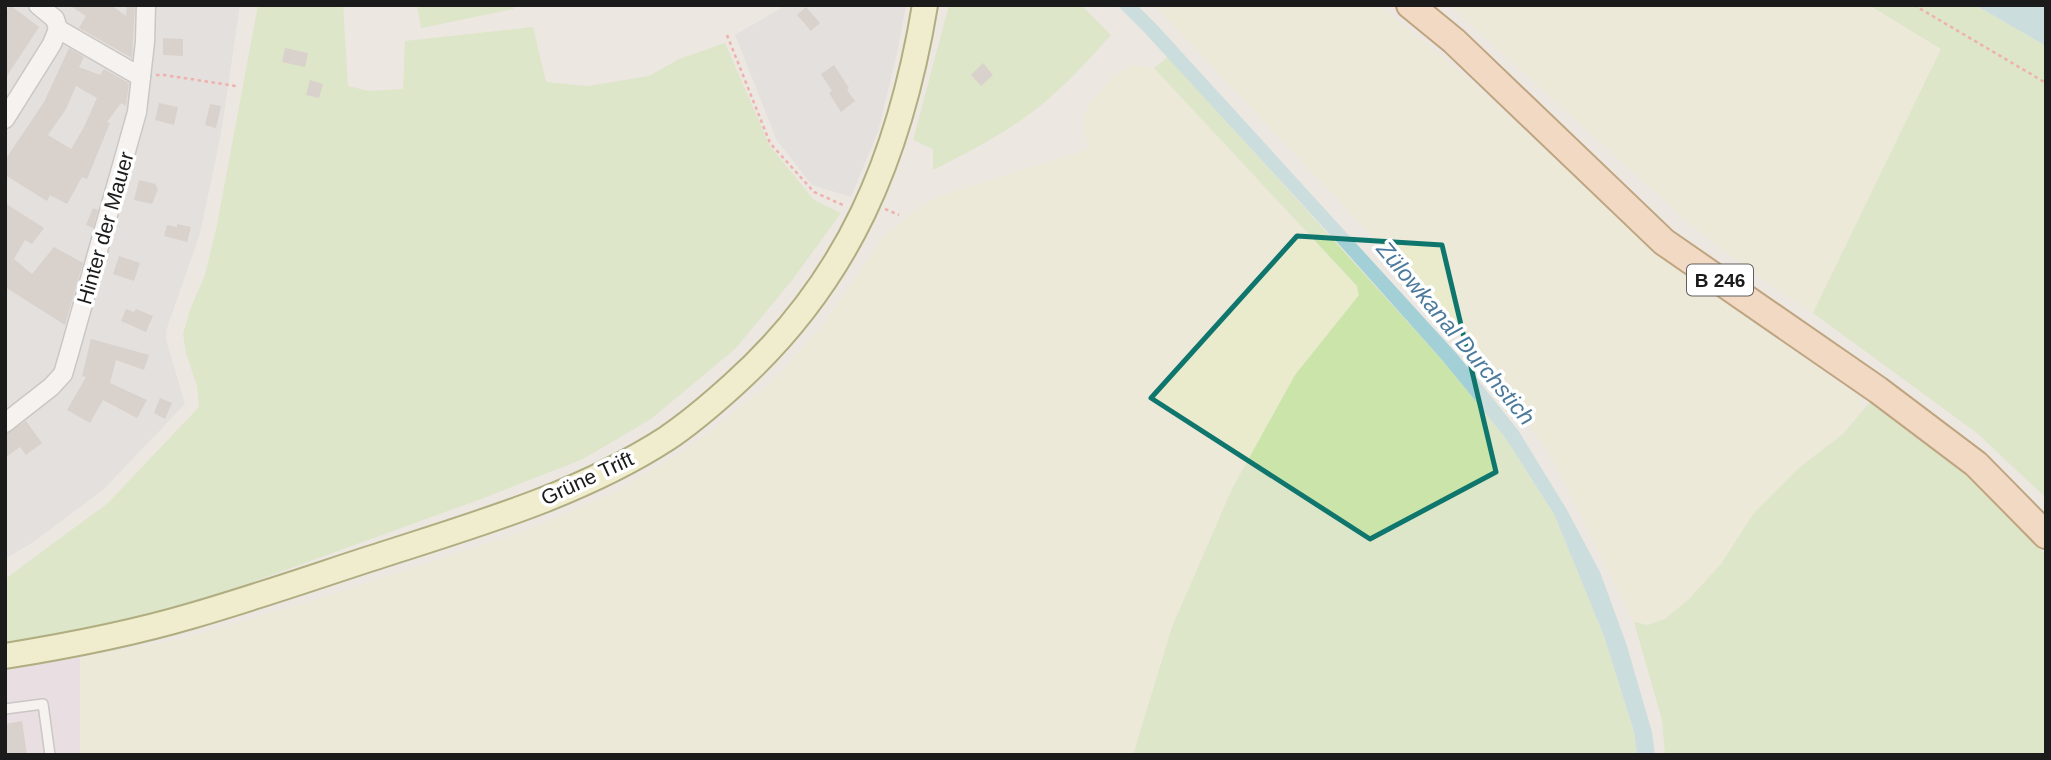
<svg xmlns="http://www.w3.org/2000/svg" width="2051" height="760" viewBox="0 0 2051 760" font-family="Arial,sans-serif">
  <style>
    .residential { fill: #d9d8d8 }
    .industrial { fill: #e4d3e3 }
    .farmland { fill: #eaeacc }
    .grass { fill: #cbe4a9 }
    .water { fill: #a3d0d7 }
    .building { fill: #c0b6b1; fill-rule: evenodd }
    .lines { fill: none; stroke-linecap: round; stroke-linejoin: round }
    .service-casing { stroke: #9f9f9f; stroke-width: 12 }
    .minor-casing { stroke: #9f9f9f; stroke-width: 21 }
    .secondary-casing { stroke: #66680c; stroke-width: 28 }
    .primary-casing { stroke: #88530a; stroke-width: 30 }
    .path { stroke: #f0706e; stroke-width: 2.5; stroke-dasharray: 3.5 3.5; stroke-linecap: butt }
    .service { stroke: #fff; stroke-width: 9 }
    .minor { stroke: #fff; stroke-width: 18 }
    .secondary { stroke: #f4f2b6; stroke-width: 24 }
    .primary { stroke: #f5c79d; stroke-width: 26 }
    .marked { fill: none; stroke: #0f766e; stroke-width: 5; stroke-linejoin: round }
    .labels { text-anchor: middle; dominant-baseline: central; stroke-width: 7; stroke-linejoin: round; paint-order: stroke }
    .shield { fill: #fff; stroke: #5f5f5f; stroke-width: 2 }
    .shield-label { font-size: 19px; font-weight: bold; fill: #1b1b1b }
    .street-label { font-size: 21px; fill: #1b1b1b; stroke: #fff }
    .water-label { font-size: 23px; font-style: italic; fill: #4c7a9c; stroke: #fff }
  </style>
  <rect width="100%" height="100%" fill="#ece7e1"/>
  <g class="residential">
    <path d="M5,5H240L221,134L200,234L167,328L166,339L185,404L103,490L32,543L5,559Z"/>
    <path d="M786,5H906L898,49L878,132L851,197L812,185L777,141L735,35Z"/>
  </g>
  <path class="industrial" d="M80,657V755H5V670Z"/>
  <g class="farmland">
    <path d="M1154,5H1378L1468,78L1657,254L1861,398V411L1843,434L1800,467L1754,513L1721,564L1688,600L1665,618L1648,625L1634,622L1552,458L1503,388L1407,273Z"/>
    <path d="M1449,5H1869L1941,49L1813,313L1743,266L1684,219Z"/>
    <path d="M1131,65L1154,68L1357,287L1359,295L1295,375L1232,489L1172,627L1133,755H80V657L185,638L328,596L524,531L611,494L691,446L770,384L819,330L884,236L914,211L939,196L1089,149L1083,123L1089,104L1111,78Z"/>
  </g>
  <g class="grass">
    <path d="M258,5H343L348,86L369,91L403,89L405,41L533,27L546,82L588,86L649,76L679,59L725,43L770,146L814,200L841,213L793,279L735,349L651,419L583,459L481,499L134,625L5,650V579L108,503L199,407L197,386L186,353L183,334L191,307L205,275L217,225Z"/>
    <path d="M417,5H513L514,9L421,28Z"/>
    <path d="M949,5H1081L1111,35C1091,57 1071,80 1047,100C1014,129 973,150 933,170V149L913,140Z"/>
    <path d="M1869,5H1975L2046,46V498L1977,433L1813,313L1941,49Z"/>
    <path d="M1168,57L1443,361L1504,436L1554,514L1604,636L1634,733L1637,755H1133L1172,627L1232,489L1295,375L1359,295L1357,286L1154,68Z"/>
    <path d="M1870,402L1966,475L2046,555V755H1665L1662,720L1634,622L1648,625L1665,619L1688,600L1721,564L1754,513L1800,467L1843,434Z"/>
  </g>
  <g class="water">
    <path d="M1117,5H1137L1157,25L1457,354L1518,430L1567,510L1600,572L1626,643L1652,732L1655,755H1637L1634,732L1604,636L1554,514L1504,436L1443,361L1344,250L1144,32Z"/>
    <path d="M1975,5H2040L2046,9V46Z"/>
  </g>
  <g class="building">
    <path d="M10,5L39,27L5,79V13Z"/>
    <path d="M69,5H111L126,16L127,5H135L132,58L79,28L86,16Z"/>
    <path d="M806,7L820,23L811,31L797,15Z"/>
    <path d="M163,38L183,39V56L163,55Z"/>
    <path d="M69,48L84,57L79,67L100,75L104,69L129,83L126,106L121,103L107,122L110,123L87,179L82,177L67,204L50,195L47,201L5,175V160L44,102ZM76,86L97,98L84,127L71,149L48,135L66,109Z"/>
    <path d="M285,48L308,53L305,67L282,62Z"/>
    <path d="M983,63L993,75L981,86L971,75Z"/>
    <path d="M834,65L849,88L847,90L855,101L841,112L829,93L832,91L821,74Z"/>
    <path d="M310,80L323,84L319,98L306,95Z"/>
    <path d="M159,103L178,107L174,125L155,120Z"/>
    <path d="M210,104L221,106L216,128L205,125Z"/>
    <path d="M139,180L155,184L158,189L152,204L134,200Z"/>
    <path d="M5,203L44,228L32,244L25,240L14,259L32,274L54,247L83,263L65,325L5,287Z"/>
    <path d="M93,208L98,210L93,228L86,225Z"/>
    <path d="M177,224L191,227L187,242L164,236L167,225L177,227Z"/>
    <path d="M119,256L140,263L134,281L113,274Z"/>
    <path d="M126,309L134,312L136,309L153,316L146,332L121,321Z"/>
    <path d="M91,339L149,355L144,370L116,360L110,383L147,400L137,418L103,400L90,423L67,410L86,377L82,376Z"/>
    <path d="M160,398L172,403L165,419L154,413Z"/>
    <path d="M26,421L42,443L26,455L20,447L5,458V434Z"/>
    <path d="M22,721L27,755H5V724Z"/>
  </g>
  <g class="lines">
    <defs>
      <path id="service" d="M5,709L43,704L50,755"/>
      <g id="minor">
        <path d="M38,5L55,19L58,29L141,77"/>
        <path d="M5,119L52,44L58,29"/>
        <path d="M5,423L51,387L63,374L68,357L137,112L145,42L146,5"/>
      </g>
      <path id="secondary" d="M5,656C67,646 130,634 191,616C250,599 308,579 366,560C467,527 576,497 666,439C690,423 712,404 733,385C849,281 900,156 925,5"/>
      <path id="primary" d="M1410,5L1454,41L1664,242L1878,390L1976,464L2046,535"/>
    </defs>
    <use href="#service" class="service-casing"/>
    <use href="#minor" class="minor-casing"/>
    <use href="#secondary" class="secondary-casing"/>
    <use href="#primary" class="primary-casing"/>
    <g class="path">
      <path d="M1914,5L2046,83"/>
      <path d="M727,35L770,143L814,192L845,206"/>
      <path d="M156,75H164L236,86"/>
      <path d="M885,209L899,215"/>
    </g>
    <use href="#service" class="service"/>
    <use href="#minor" class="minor"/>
    <use href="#secondary" class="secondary"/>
    <use href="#primary" class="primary"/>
  </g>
  <path d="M0 0H2051V760H0ZM1297,236L1442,245L1496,472L1370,539L1151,398Z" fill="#ece7e1" fill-opacity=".55" fill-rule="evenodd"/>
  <path class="marked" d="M1297,236L1442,245L1496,472L1370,539L1151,398Z"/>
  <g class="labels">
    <rect class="shield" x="1687" y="264.5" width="66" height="31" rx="5"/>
    <g class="shield-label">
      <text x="1720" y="280">B 246</text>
    </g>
    <g class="street-label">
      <text transform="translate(105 228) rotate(-74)">Hinter der Mauer</text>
      <text transform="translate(587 478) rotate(-25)">Grüne Trift</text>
    </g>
    <g class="water-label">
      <text transform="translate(1456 333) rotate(50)">Zülowkanal Durchstich</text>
    </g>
  </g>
  <rect width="2051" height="760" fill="none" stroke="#1b1b1b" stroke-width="14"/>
</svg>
